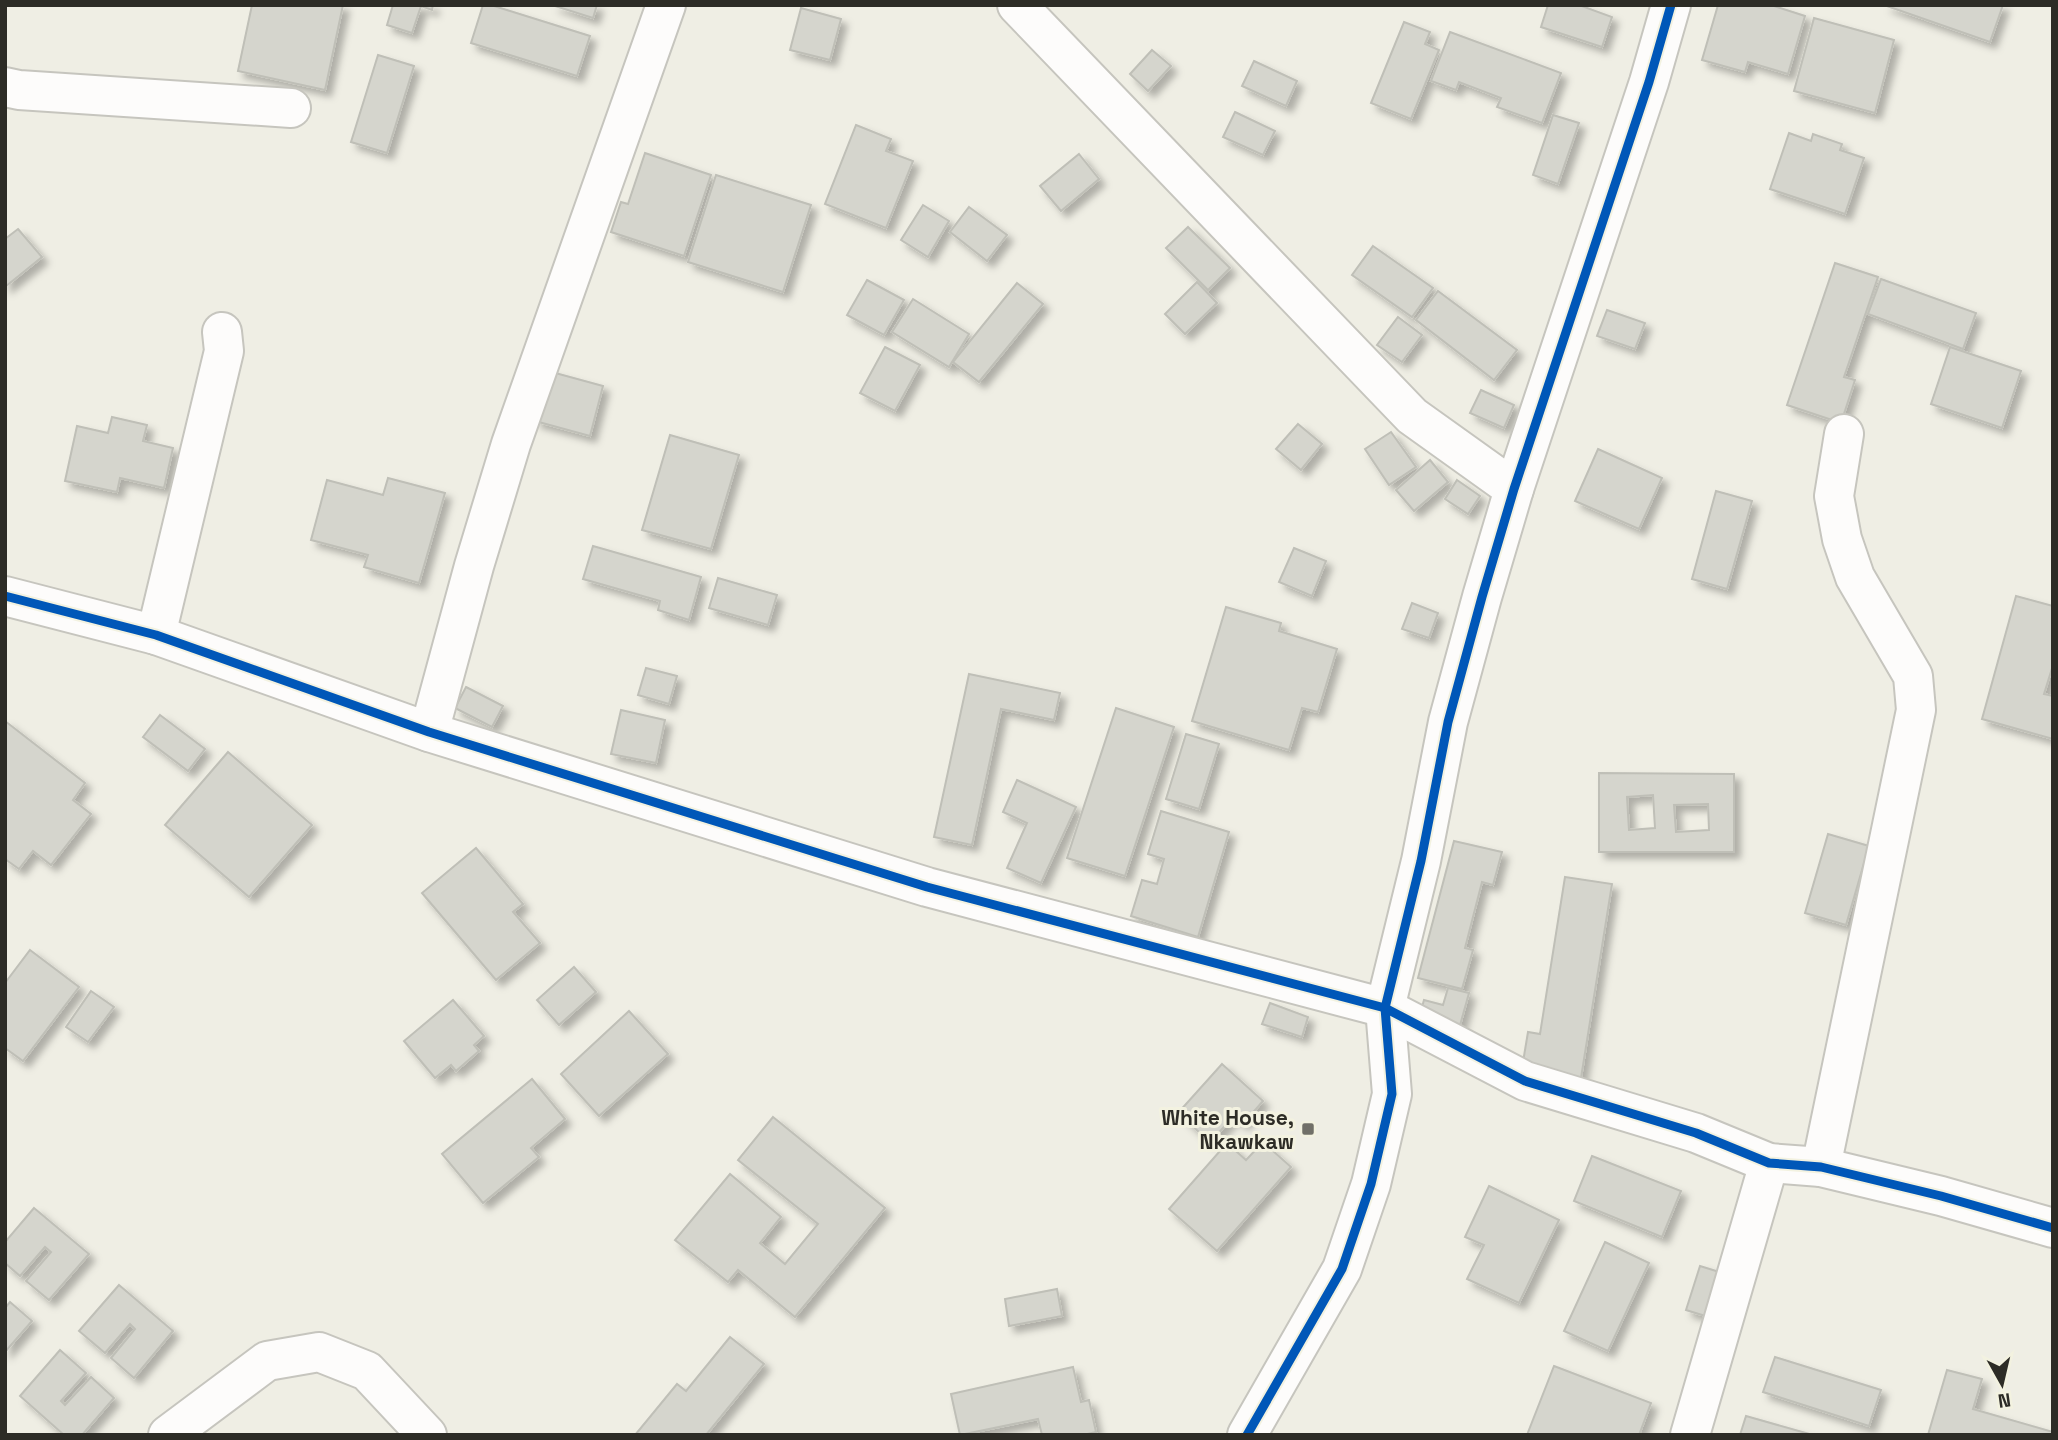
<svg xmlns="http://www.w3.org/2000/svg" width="2058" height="1440" viewBox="0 0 2058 1440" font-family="'Space Grotesk',sans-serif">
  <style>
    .building { fill: #d5d5cd; stroke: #bfbfb7; stroke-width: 2; fill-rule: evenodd; filter: url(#shadow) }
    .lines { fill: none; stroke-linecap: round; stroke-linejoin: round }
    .minor-casing { stroke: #c6c5be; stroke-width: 42 }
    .minor { stroke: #fdfcfb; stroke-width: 38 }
    .cycleway-casing { stroke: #f3f2e0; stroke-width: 13 }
    .cycleway { stroke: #0057b8; stroke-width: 9 }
    .poi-dot { fill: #717068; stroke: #f3f2e0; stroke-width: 2.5 }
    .labels { text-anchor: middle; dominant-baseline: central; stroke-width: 6; stroke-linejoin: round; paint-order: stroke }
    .poi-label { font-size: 21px; font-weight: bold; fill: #2d2c26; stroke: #f3f2e0; text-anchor: end }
  </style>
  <defs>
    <filter id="shadow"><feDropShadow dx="6" dy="6" stdDeviation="3.5" flood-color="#0004"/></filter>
  </defs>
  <rect width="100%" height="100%" fill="#efeee4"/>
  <g class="building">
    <path d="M252,5H343L325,90L238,71Z"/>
    <path d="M393,5H433L432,10L421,6L412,33L387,25Z"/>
    <path d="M483,5H491L590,36L577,76L471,43Z"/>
    <path d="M552,5H597L593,18Z"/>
    <path d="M1548,5H1579L1612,17L1602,47L1541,27Z"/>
    <path d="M1718,5H1771L1805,16L1788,74L1748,62L1745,72L1702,60Z"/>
    <path d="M1884,5H2003L1990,42Z"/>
    <path d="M801,8L841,19L830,60L790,50Z"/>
    <path d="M1814,18L1894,40L1875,113L1794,91Z"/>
    <path d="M1404,22L1430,32L1425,44L1439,50L1411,119L1371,103Z"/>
    <path d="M1450,32L1561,73L1542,123L1497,107L1501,98L1459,82L1456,90L1431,81Z"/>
    <path d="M1152,50L1171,66L1148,91L1130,74Z"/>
    <path d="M378,55L414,66L387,153L351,142Z"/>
    <path d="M1254,61L1297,81L1286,106L1242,86Z"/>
    <path d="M1235,112L1275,131L1263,155L1223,137Z"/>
    <path d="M1553,115L1579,123L1558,184L1533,175Z"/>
    <path d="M856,125L891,139L886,151L913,161L886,228L825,204Z"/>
    <path d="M1789,133L1811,141L1813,134L1842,144L1840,150L1864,158L1845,214L1770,189Z"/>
    <path d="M645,153L711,175L684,256L611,232L621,202L628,204Z"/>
    <path d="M1079,154L1099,179L1061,211L1040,186Z"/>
    <path d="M716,175L811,205L783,292L688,262Z"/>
    <path d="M923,205L949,221L928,257L901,240Z"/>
    <path d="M969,207L1007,235L987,261L950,232Z"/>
    <path d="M1188,227L1230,268L1208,290L1166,248Z"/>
    <path d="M18,229L42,257L5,287V239Z"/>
    <path d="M1373,246L1433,288L1412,317L1352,275Z"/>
    <path d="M1835,263L1878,277L1844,377L1855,380L1841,423L1787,405Z"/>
    <path d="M1881,279L1976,313L1963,349L1868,314Z"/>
    <path d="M867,280L904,300L884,335L847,315Z"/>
    <path d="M1197,282L1217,303L1185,334L1165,314Z"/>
    <path d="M1017,283L1043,304L979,382L953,362Z"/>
    <path d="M1438,291L1517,350L1494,380L1416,320Z"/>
    <path d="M913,299L969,334L949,367L892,332Z"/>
    <path d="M1607,310L1645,323L1635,349L1597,336Z"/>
    <path d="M1398,317L1422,335L1402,362L1377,345Z"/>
    <path d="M885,347L920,365L895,411L860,393Z"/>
    <path d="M1950,347L2021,371L2002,428L1931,404Z"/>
    <path d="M548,371L603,386L590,436L535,421Z"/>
    <path d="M1481,390L1514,405L1504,428L1470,413Z"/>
    <path d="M112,417L147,425L143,441L173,448L164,488L120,478L117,492L65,481L77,426L108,433Z"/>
    <path d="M1298,424L1322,444L1301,470L1276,449Z"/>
    <path d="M1391,432L1416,467L1389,485L1365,449Z"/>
    <path d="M670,435L739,455L711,549L642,530Z"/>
    <path d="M1598,449L1662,478L1639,529L1575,501Z"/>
    <path d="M1430,460L1448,482L1414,511L1396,490Z"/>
    <path d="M388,478L445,493L419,583L364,567L368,555L311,540L327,480L383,495Z"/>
    <path d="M1457,480L1480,496L1468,514L1445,499Z"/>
    <path d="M1716,491L1752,501L1727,589L1692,579Z"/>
    <path d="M593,546L701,577L689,620L658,610L660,601L583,579Z"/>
    <path d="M1294,548L1326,561L1312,596L1279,582Z"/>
    <path d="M718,578L777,595L768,625L709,608Z"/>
    <path d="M2016,596L2053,606V665L2044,694L2053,696V739L1982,719Z"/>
    <path d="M1412,603L1438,613L1429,638L1402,629Z"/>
    <path d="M1226,607L1281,623L1279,631L1337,649L1318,712L1302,708L1289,750L1192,721Z"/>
    <path d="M646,668L677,676L669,704L638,695Z"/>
    <path d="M969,674L1060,693L1054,720L1001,709L972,845L934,837Z"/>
    <path d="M466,687L503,706L492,727L455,708Z"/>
    <path d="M1116,708L1174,727L1125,876L1067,858Z"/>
    <path d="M621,710L665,720L656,763L611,754Z"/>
    <path d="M160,715L205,749L188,771L143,737Z"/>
    <path d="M5,721L85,783L73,800L91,814L51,865L33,851L19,869L5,859Z"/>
    <path d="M1186,734L1219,744L1199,809L1166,799Z"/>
    <path d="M228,752L312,825L249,897L165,825Z"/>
    <path d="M1599,773L1734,774V852H1599ZM1653,795L1655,828L1629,830L1627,797ZM1708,804L1709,830L1676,832L1674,805Z"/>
    <path d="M1017,780L1076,807L1041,883L1007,868L1027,823L1003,812Z"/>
    <path d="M1161,811L1229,832L1198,937L1131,916L1142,880L1157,884L1164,859L1148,854Z"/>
    <path d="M1828,834L1869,846L1846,925L1805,913Z"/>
    <path d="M1454,841L1502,852L1493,885L1482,882L1465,948L1473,950L1462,989L1418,978Z"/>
    <path d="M476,848L523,904L513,912L540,943L496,980L422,893Z"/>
    <path d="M1565,877L1612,884L1581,1078L1522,1068L1528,1032L1540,1034Z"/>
    <path d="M30,950L79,987L23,1061L5,1048V983Z"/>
    <path d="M574,967L596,992L559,1025L537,1000Z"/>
    <path d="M1448,988L1469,993L1457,1036L1417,1025L1424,1000L1443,1005Z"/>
    <path d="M91,991L114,1007L88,1042L66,1027Z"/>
    <path d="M453,1000L484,1036L474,1045L479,1051L456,1071L451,1065L435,1078L404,1041Z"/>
    <path d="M1270,1003L1308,1017L1302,1037L1262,1024Z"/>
    <path d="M629,1011L668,1054L599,1116L561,1074Z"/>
    <path d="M1222,1064L1263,1101L1243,1124L1234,1116L1210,1142L1178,1113Z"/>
    <path d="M532,1079L565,1119L531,1148L539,1157L483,1203L442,1154Z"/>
    <path d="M773,1117L885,1208L795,1317L738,1270L728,1282L675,1240L730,1174L781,1217L760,1243L785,1264L818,1224L738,1160Z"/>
    <path d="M1263,1142L1291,1167L1217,1251L1169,1209L1227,1143L1246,1160Z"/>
    <path d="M1592,1156L1681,1191L1662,1237L1574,1201Z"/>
    <path d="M1489,1186L1559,1220L1519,1303L1467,1279L1484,1245L1465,1237Z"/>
    <path d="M34,1208L89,1254L49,1300L26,1281L51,1252L45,1247L20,1276L5,1263V1242Z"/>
    <path d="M1605,1242L1649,1263L1608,1351L1564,1331Z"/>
    <path d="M1700,1266L1729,1275L1715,1319L1686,1310Z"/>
    <path d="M119,1285L173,1331L134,1378L111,1358L135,1329L130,1324L105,1353L79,1331Z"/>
    <path d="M1057,1289L1062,1316L1009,1326L1005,1299Z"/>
    <path d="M10,1302L32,1321L5,1352V1308Z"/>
    <path d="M730,1337L764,1364L706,1435H635L677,1384L686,1391Z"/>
    <path d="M60,1350L86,1373L61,1401L65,1405L91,1377L114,1398L82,1435H64L20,1396Z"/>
    <path d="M1775,1357L1881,1390L1869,1426L1763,1392Z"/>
    <path d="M1554,1366L1651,1403L1639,1435H1527Z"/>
    <path d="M1073,1367L1081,1402L1089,1400L1096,1432L1083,1435H1042L1038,1419L960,1435L951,1394Z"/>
    <path d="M1947,1370L1982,1379L1973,1409L2053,1432V1435H1928Z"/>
    <path d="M1746,1416L1813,1435H1740Z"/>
  </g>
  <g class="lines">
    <defs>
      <g id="minor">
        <path d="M1017,5L1412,416L1514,489"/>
        <path d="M5,87L19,90L291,108"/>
        <path d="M5,596L156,635L429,732L927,887L1385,1008L1525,1081L1696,1133L1769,1163L1821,1167L1941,1196L2053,1228"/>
        <path d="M156,635L224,351L222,332"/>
        <path d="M429,732L474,566L511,444L666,5"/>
        <path d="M1821,1167L1916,710L1913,676L1855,577L1842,539L1834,496L1844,434"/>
        <path d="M168,1435L267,1361L319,1352L367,1371L427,1435"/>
        <path d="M1247,1435L1342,1269L1371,1184L1392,1094L1385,1008L1421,861L1448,722L1482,597L1514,489L1649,82L1671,5"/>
        <path d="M1690,1435L1769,1163"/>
      </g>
    </defs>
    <use href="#minor" class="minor-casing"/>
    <use href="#minor" class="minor"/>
    <defs>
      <g id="cycleway">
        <path d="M5,596L156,635L429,732L927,887L1385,1008L1525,1081L1696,1133L1769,1163L1821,1167L1941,1196L2053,1228"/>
        <path d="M1247,1435L1342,1269L1371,1184L1392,1094L1385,1008L1421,861L1448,722L1482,597L1514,489L1649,82L1671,5"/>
      </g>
    </defs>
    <use href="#cycleway" class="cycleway-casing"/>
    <use href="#cycleway" class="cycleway"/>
  </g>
  <rect class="poi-dot" x="1301" y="1122" width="14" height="14" rx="3.5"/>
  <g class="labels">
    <g class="poi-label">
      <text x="1294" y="1117">White House,<tspan x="1294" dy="24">Nkawkaw</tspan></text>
    </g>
  </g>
  <rect width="2058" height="1440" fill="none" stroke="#2d2c26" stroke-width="14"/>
  <g transform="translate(2002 1384) rotate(172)" stroke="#f3f2e0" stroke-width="5" paint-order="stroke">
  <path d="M0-5L12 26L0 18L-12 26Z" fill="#2d2c26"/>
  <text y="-10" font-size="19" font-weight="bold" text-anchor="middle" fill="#2d2c26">N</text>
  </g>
</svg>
